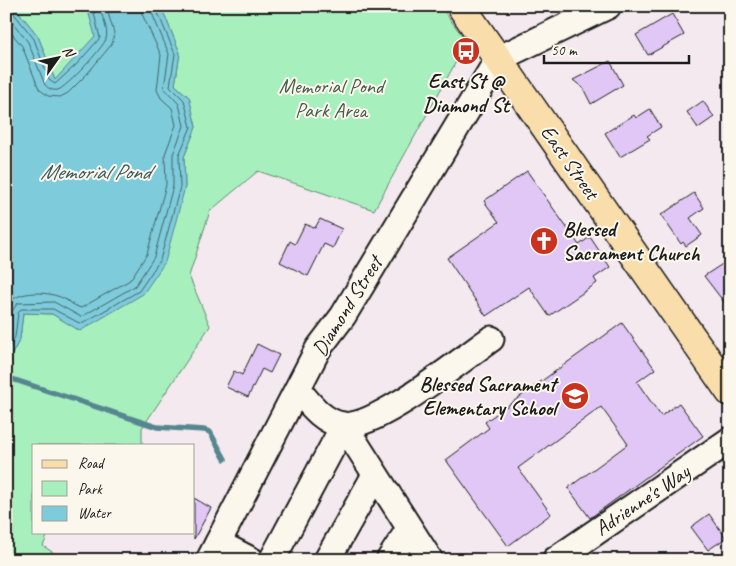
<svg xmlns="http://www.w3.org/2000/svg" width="736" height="566" viewBox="0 0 736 566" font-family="Caveat,sans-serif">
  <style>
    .green { fill: #a7f0be; stroke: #62866d }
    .water { fill: #7eccdb; stroke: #57868f }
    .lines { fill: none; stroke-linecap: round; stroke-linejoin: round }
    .shore { stroke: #436268; stroke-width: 1 }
    .stream { stroke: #57868f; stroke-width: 5.5 }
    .building { fill: #e1c7f6; stroke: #1c1c1c }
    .minor-casing { stroke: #1c1c1c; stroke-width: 29 }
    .major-casing { stroke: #1c1c1c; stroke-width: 31 }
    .minor { stroke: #fbf7ec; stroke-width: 25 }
    .major { stroke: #f9deab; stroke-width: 28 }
    .labels { text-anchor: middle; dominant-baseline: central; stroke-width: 4; stroke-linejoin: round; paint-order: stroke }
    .poi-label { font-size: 21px; font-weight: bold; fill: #1c1c1c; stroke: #fbf7ec }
    .park-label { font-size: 21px; fill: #465c4d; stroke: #fbf7ec }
    .street-label { font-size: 21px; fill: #1c1c1c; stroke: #fbf7ec }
    .water-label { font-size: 22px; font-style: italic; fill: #3e5a5f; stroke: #fbf7ec }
  </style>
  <rect width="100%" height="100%" fill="#f3e9ef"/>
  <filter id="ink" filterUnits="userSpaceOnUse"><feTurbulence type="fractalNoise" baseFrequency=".02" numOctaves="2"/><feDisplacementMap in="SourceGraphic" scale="10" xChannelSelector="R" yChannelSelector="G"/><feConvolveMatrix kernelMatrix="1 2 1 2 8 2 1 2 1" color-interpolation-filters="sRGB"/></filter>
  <g filter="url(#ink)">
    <g class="green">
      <path d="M14,6H84L89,14L96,36L55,80L38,36Z"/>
      <path d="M159,6H440L467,42L374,210L258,171L210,211L189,276L210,326L142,428V445H34V532H49L43,546L65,560H6V365L20,339L23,313L52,314L80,330L185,187L184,157L196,127L189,97L175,85L180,53L165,16Z"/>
    </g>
    <path class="water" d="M6,6H14L38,36L55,80L95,36L89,14L84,6H159L165,16L180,53L175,85L189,97L196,127L184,157L185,187L165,262L143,294L80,331L52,314L23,313L20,339L6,365Z"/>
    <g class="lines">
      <g class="shore">
        <path d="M10,6L12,11L34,39L49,80L55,84L77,64L100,38L94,13L90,6"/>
        <path d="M6,14L28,42L45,85C49,89 53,91 58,90C67,87 103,48 106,39C109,31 102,13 97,6"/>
        <path d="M6,26L22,46L39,89L48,96L60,97L68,93L87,74L112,44L114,33L106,6"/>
        <path d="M6,306C15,291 42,291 57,296C66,298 73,306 81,308L130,280L147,254L166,185L165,154L176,125L172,108L161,98L157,90L161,55L142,14L141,6"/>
        <path d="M6,340L12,311L18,303L54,302L81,317L135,286L154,257L173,186V154L184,126L179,104L164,88L169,54L149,6"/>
        <path d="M6,354L15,337L18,313L21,309H53L81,324L139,291L160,260L180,187L179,155L191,127L184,100L170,86L175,54L155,6"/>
      </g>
      <path class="stream" d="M6,377L157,427L204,430L210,432L225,459"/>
    </g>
    <g class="building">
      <path d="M672,14L684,35L648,55L636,35Z"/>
      <path d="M610,61L623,85L591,104L583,88L573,80Z"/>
      <path d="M703,101L714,117L698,128L687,112Z"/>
      <path d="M650,109L661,127L647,136L650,139L620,157L605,133L634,115L636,118Z"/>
      <path d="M527,171L579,245L590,237L610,267L594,278L597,283L549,316L529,287L486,316L447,258L499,222L484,201Z"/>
      <path d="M694,193L704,208L690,218L702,235L686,246L683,242L681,244L661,215Z"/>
      <path d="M320,219L342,229L333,248L324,244L308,276L280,262L290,241L295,244L305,224L315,228Z"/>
      <path d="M730,259V310L704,276Z"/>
      <path d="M622,323L655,369L637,382L661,416L679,403L703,436L590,518L568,488L628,444L601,407L518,468L551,514L508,546L446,460L489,428L485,422Z"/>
      <path d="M257,344L279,355L270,373L262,369L248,397L226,387L234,371L242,375Z"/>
      <path d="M194,498L211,508L194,539Z"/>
      <path d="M709,514L726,538L708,550L691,527Z"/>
    </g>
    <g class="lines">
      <defs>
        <g id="minor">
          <path d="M298,390C310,404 322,421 342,425C374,431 463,358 491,339"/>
          <path d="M218,543L251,560"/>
          <path d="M209,560L318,349L343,316L498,59L608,6"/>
          <path d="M272,560L344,425L430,560"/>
          <path d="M327,560L375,475"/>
          <path d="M389,560L409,529"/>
          <path d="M555,560L730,440"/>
        </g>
        <path id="major" d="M461,6L730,392"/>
      </defs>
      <use href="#minor" class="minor-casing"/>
      <use href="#major" class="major-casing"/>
      <use href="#minor" class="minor"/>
      <use href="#major" class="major"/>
    </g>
  </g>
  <defs>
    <symbol id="bus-disc" viewBox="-11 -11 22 22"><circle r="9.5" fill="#c8321e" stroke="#fbf7ec"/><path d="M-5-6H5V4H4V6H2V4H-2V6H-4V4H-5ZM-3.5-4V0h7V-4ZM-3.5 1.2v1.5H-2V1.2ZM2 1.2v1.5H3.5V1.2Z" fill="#fff"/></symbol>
    <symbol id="church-disc" viewBox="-11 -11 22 22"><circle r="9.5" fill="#c8321e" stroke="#fbf7ec"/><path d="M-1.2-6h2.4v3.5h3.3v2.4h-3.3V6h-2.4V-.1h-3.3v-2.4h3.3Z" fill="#fff"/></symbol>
    <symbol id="school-disc" viewBox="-11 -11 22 22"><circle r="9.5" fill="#c8321e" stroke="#fbf7ec"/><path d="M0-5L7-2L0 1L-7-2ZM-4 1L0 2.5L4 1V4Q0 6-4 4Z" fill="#fff"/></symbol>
  </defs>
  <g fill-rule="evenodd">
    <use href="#bus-disc" x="450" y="35" width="32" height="32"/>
    <use href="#church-disc" x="528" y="225" width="32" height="32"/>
    <use href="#school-disc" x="559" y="380" width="32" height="32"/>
  </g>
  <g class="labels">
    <g class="poi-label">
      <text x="466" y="81">East St @<tspan x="466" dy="24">Diamond St</tspan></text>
      <text x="563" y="229" text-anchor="start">Blessed<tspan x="563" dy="24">Sacrament Church</tspan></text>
      <text x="556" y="384" text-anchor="end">Blessed Sacrament<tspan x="556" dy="24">Elementary School</tspan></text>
    </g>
    <g class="park-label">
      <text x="331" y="86">Memorial Pond<tspan x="331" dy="24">Park Area</tspan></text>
    </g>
    <g class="street-label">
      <text transform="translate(570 162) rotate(55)">East Street</text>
      <text transform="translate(347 306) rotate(-58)">Diamond Street</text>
      <text transform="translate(642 500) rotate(-34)">Adrienne's Way</text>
    </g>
    <g class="water-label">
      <text x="95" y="172">Memorial Pond</text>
    </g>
  </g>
  <rect width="736" height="566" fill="none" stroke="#fbf7ec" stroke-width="25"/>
  <rect x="12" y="12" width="711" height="541" fill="none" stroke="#1c1c1c" stroke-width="2" filter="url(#ink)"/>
  <rect x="32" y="444" width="162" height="90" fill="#fbf7ec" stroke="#a29f99"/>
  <rect x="42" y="460" width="25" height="8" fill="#f9deab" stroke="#a29f99"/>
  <text x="78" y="468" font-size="15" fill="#1c1c1c">Road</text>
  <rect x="42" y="481" width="25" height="15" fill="#a7f0be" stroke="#a29f99"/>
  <text x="78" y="494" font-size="15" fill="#1c1c1c">Park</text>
  <rect x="42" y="506" width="25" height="15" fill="#7eccdb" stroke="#a29f99"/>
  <text x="78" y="518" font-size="15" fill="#1c1c1c">Water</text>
  <g transform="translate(58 58) rotate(57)" stroke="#fbf7ec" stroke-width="4" paint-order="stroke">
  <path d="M0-4L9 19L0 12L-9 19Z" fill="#1c1c1c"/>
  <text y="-8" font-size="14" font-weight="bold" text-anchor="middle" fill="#1c1c1c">N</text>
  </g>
  <path d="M544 55v8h145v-8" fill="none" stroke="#1c1c1c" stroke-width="2.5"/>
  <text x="551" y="55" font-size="15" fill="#1c1c1c" stroke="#fbf7ec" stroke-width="4" paint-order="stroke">50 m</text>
</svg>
